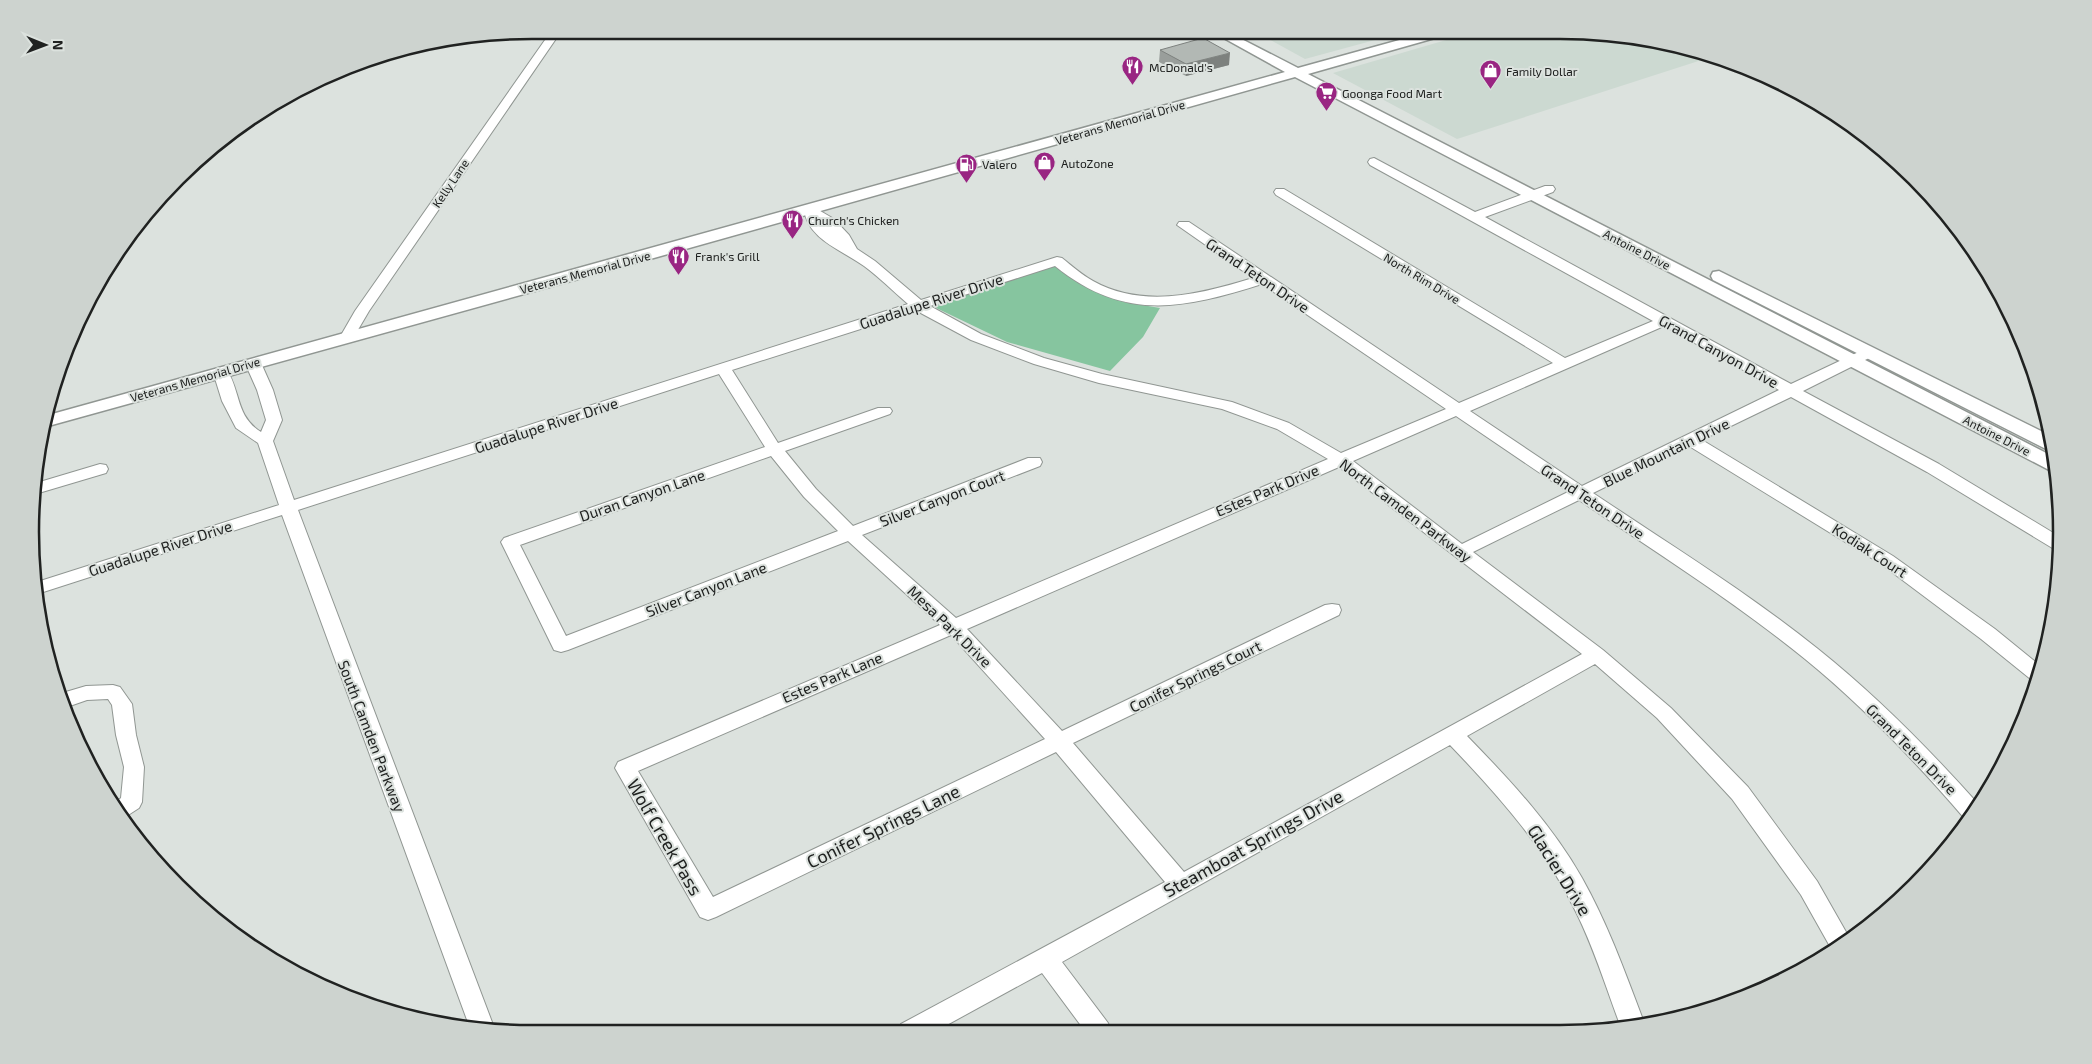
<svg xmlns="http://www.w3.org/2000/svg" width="2092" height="1064" viewBox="0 0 2092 1064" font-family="'Exo 2',sans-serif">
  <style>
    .built { fill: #ccd9d1 }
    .green { fill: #86c59f }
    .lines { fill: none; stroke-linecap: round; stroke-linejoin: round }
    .minor-casing { stroke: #909692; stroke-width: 2 }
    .major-casing { stroke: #909692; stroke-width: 3 }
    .minor { fill: #fff; fill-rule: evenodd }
    .major { fill: #fff; fill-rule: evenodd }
    .wall { fill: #999e9b }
    .shaded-wall { fill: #7d817e }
    .building { fill: #b2b8b4; stroke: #7d817e }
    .labels { text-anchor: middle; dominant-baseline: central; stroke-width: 4; stroke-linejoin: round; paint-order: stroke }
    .far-poi-label { font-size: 12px; fill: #202221; stroke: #dce2de; text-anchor: start }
    .far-street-label { font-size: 12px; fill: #202221; stroke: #dce2de }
    .street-label { font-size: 15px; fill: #202221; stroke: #dce2de }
    .near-street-label { font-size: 18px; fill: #202221; stroke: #dce2de }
    .rim { fill: none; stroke: #202221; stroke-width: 2.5 }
  </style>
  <rect width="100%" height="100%" fill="#dce2de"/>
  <g class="built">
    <path d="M1254,31H1408L1305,59Z"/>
    <path d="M1477,31H1593L1690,47L1714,56L1457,139L1333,73Z"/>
  </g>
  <path class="green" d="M1055,266L1078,282L1124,302L1160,308L1143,337L1110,371L1007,342L932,306Z"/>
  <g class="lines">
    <defs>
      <g id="minor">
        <path d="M552,30H562L369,311L352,340H342L340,337L355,311Z"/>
        <path d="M1374,158L1475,212L1545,186H1553L1555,189L1553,192L1485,217L1791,384L1865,349H1875L1877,352L1875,355L1803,391L1939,464L2060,537V551L2054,549L1927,472L1791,397L1702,440L1893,556L1995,629L2043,668L2037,682L2033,681L1981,639L1881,564L1689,446L1593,493C1669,544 1747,592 1818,649C1877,696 1929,749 1979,805L1969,820L1965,819C1916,762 1864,707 1805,659C1734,601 1655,552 1579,500L1473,552L1603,650L1671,708L1748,787L1817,881L1850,939L1832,950L1801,895L1732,799L1657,718L1595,664L1467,736C1509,779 1552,825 1582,878C1608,924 1626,975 1645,1025L1622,1030C1607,991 1595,950 1576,912C1546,849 1499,796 1450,745L1062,962L1108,1023L1111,1031H1085L1042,973L934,1032H898L901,1024L1165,882L1056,752L716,917L708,920L700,917L615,768L618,762L940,625L848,541L568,650L561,652L554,650L501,542L504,538L765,447L719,374L298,510L495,1030L494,1032L470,1028L282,515L34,595V583L279,505L258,443L236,428L222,401L213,372L216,369H226C241,390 235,416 261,432L266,420L257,390L245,363L248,360H258L261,363L273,390L282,420L273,441L294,500L908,304C893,291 879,277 864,266C842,250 807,239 804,209L810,205L834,219L849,235L857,249L875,261L921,300L1057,257L1062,258C1072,266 1082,275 1093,281C1143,309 1201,294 1253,278L1177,225L1179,222H1189L1459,403L1553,363L1276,195L1274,192L1276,189H1284L1565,358L1653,321L1370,165L1368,162L1370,159ZM1055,266C1124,322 1183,309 1262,284L1446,409L1341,453L1289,423L1232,402L1102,374L1044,358L981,334L930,306ZM917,311L971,340L1034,364L1099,383L1222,409L1277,429L1328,459L956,618L862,535L1040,466L1042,462L1040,458H1028L853,526L816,489L785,451L890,414L892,411L890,408H878L778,443L732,370ZM1664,326L1779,390L1582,486L1470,411ZM1456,416L1568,492L1462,544L1353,461ZM771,456L804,497L838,531L566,636L520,545ZM1339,467L1582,654L1184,872L1073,743L1339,615L1341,610L1339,605L1332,604L1325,605L1062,731L967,629ZM951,635L1045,739L713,897L638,771Z"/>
        <path d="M100,464L106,465L108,469L106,473L32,495L33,484Z"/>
        <path d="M113,685L120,687L132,704L136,735L144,767L142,802L139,808L122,819L113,804L121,798L124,767L116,735L112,705L108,699L87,700L64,708L59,694L86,686Z"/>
      </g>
      <g id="major">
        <path d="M1211,31H1226L1298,68L1432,31H1451L1449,34L1308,74L2056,458L2058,473L2051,471L1295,77L629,265L41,428L45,416L1285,72Z"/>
        <path d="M1719,271L2051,436L2054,451L2046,449L1713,280L1711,276L1713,272Z"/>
      </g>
    </defs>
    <use href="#minor" class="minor-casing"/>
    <use href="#major" class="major-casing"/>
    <use href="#minor" class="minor"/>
    <use href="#major" class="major"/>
  </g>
  <path class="wall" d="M1160,50L1229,65L1186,76L1159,62Z"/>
  <path class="shaded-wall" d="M1230,53L1229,65L1186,76V64Z"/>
  <path class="building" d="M1203,38L1230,53L1186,64L1160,50Z"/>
  <defs>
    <symbol id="restaurant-pin" viewBox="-11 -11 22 30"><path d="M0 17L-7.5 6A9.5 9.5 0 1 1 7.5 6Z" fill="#992582" stroke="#dce2de"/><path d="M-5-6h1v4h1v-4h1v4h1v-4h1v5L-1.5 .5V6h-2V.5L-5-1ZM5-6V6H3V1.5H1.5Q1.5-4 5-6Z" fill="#fff"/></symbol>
    <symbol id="shop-pin" viewBox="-11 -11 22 30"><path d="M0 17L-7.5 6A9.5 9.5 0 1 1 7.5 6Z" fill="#992582" stroke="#dce2de"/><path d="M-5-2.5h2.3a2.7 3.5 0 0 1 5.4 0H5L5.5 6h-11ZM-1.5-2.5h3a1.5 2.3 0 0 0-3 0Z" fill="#fff"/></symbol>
    <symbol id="supermarket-pin" viewBox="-11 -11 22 30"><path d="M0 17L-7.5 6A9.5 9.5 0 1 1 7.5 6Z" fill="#992582" stroke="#dce2de"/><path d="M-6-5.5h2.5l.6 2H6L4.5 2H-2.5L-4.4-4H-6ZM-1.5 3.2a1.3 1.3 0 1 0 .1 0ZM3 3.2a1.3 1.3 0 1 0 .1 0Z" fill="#fff"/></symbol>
    <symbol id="fuel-pin" viewBox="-11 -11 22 30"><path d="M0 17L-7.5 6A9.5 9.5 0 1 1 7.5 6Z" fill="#992582" stroke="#dce2de"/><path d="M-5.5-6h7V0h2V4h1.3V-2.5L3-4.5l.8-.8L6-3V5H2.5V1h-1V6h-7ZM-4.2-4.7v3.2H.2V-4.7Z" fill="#fff"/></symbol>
  </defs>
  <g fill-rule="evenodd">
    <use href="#restaurant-pin" x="1120" y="54" width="25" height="34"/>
    <use href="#shop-pin" x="1478" y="58" width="25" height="34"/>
    <use href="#supermarket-pin" x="1314" y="80" width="25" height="34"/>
    <use href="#shop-pin" x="1032" y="150" width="25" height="34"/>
    <use href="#fuel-pin" x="954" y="152" width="25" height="34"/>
    <use href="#restaurant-pin" x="780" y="208" width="25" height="34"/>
    <use href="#restaurant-pin" x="666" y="244" width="25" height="34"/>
  </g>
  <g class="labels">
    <g class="far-poi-label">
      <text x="1149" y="67">McDonald's</text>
      <text x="1506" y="71">Family Dollar</text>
      <text x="1342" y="93">Goonga Food Mart</text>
      <text x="1061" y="163">AutoZone</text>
      <text x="982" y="164">Valero</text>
      <text x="808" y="220">Church's Chicken</text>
      <text x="695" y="256">Frank's Grill</text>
    </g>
    <g class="far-street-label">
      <text transform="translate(1120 122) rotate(-16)">Veterans Memorial Drive</text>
      <text transform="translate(450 183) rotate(-56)">Kelly Lane</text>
      <text transform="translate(1637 249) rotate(27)">Antoine Drive</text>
      <text transform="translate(585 272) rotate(-15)">Veterans Memorial Drive</text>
      <text transform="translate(1422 278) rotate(31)">North Rim Drive</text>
      <text transform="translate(195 379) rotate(-16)">Veterans Memorial Drive</text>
      <text transform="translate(1997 435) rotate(27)">Antoine Drive</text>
    </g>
    <g class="street-label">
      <text transform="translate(1258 275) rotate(34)">Grand Teton Drive</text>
      <text transform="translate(931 301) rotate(-18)">Guadalupe River Drive</text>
      <text transform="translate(1719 351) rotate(29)">Grand Canyon Drive</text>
      <text transform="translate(546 425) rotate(-18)">Guadalupe River Drive</text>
      <text transform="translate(1666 452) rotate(-26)">Blue Mountain Drive</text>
      <text transform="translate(1267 490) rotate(-23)">Estes Park Drive</text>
      <text transform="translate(642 495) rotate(-19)">Duran Canyon Lane</text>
      <text transform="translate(942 498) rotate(-21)">Silver Canyon Court</text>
      <text transform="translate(1593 501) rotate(34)">Grand Teton Drive</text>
      <text transform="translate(1406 510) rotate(37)">North Camden Parkway</text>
      <text transform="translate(160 548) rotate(-18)">Guadalupe River Drive</text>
      <text transform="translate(1870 550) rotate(33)">Kodiak Court</text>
      <text transform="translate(706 589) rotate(-21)">Silver Canyon Lane</text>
      <text transform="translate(950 626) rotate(44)">Mesa Park Drive</text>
      <text transform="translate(1195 676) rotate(-26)">Conifer Springs Court</text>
      <text transform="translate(832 677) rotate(-23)">Estes Park Lane</text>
      <text transform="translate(372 736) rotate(69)">South Camden Parkway</text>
      <text transform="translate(1912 749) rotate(45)">Grand Teton Drive</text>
    </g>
    <g class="near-street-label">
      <text transform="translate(883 826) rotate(-26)">Conifer Springs Lane</text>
      <text transform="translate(665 837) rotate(60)">Wolf Creek Pass</text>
      <text transform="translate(1253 843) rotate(-29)">Steamboat Springs Drive</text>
      <text transform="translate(1560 870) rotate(58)">Glacier Drive</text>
    </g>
  </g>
  <path d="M0 0H2092V1064H0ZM532 39H1560A493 493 0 0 1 2053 532V532A493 493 0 0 1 1560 1025H532A493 493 0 0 1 39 532V532A493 493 0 0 1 532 39Z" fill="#cdd3cf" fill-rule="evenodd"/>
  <path class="rim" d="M532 39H1560A493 493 0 0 1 2053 532V532A493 493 0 0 1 1560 1025H532A493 493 0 0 1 39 532V532A493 493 0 0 1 532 39Z"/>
  <g transform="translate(45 45) rotate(91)" stroke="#dce2de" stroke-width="4" paint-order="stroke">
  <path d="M0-4L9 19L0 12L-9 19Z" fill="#202221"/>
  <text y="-8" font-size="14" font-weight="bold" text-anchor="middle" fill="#202221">N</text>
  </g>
</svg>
